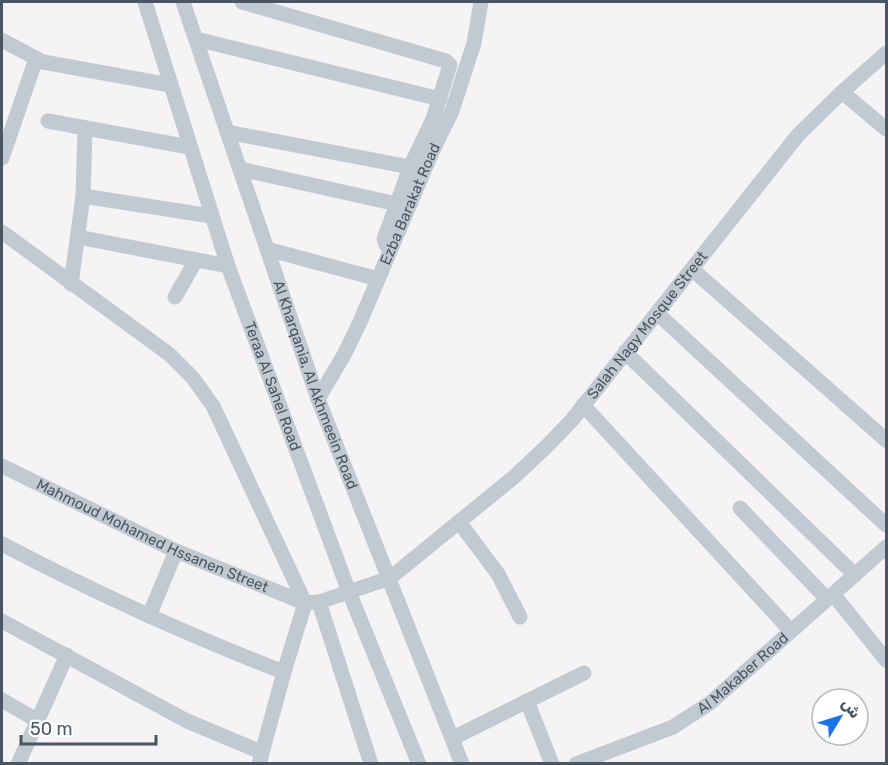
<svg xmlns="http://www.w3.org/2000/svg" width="888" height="765" viewBox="0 0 888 765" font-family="Rubik,'Noto Naskh Arabic',sans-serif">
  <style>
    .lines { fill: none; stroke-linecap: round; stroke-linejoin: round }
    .street { stroke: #c1cad2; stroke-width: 15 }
    .labels { text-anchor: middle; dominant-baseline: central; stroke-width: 4.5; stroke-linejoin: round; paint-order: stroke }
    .street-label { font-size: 15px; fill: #4a5661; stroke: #fff }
  </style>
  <rect width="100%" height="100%" fill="#f5f3f3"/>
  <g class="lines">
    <g class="street">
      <path id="s1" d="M145,2L228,266L349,592L419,764"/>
      <path id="s2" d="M183,2L318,399L462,764"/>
      <path d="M242,2L446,61L450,65L433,119L410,167L397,204L384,239L386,245"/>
      <path d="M196,39L440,99"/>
      <path d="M2,40L43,62L170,85"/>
      <path d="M842,92L886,129"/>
      <path d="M48,121L189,147"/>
      <path d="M227,132L410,167"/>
      <path d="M2,158L36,59"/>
      <path d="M240,169L397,204"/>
      <path d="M83,196L211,216"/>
      <path d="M2,232L169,354L193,378L213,406L305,603"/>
      <path d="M78,237L228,266"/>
      <path d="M267,249L378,279"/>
      <path d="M693,270L886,440"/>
      <path d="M71,284L83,196L85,128"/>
      <path d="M175,297L196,260"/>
      <path d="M657,313L886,525"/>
      <path d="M625,352L855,575"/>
      <path id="s3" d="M318,399L345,353L360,322L432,152L452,111L474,43L481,2"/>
      <path d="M583,405L790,630"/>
      <path id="s4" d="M2,466L176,551L305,603L319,602L390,578L514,477L546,447L572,420L798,135L842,92L886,53"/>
      <path d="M740,508L827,599"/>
      <path d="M459,522L498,574L520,617"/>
      <path d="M2,544C94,592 187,635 284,672"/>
      <path d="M833,594L886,660"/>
      <path d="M319,602L371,764"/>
      <path d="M149,616L176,551"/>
      <path d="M2,621L187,721L261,752"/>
      <path d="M2,700L38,721"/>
      <path d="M527,701L552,764"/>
      <path d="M453,738L584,673"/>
      <path d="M18,764L67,655"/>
      <path d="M259,764L284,672L305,603"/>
      <path id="s5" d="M576,764L673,727L710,703L886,547"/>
    </g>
  </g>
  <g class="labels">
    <g class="street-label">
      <text stroke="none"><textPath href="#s3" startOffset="216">Ezba Barakat Road</textPath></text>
      <text stroke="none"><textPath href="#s4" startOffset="784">Salah Nagy Mosque Street</textPath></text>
      <text stroke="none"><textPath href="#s2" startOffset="405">Al Kharqania, Al Akhmeein Road</textPath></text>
      <text stroke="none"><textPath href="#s1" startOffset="405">Teraa Al Sahel Road</textPath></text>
      <text stroke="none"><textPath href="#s4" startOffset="166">Mahmoud Mohamed Hssanen Street</textPath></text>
      <text stroke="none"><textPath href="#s5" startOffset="192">Al Makaber Road</textPath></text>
    </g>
  </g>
  <rect width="888" height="765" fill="none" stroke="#4a5661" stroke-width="6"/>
  <g transform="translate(840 717) rotate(52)"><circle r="28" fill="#ffffff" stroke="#b7bbc0" stroke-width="1.5"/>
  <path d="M0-4.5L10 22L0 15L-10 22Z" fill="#1a73e8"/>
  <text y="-9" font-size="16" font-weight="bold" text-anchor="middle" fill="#4a5661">ش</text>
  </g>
  <path d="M21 735v9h135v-9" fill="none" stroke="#4a5661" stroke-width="3"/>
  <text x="30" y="735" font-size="18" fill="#4a5661" stroke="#ffffff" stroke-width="4.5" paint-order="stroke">50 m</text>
</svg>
